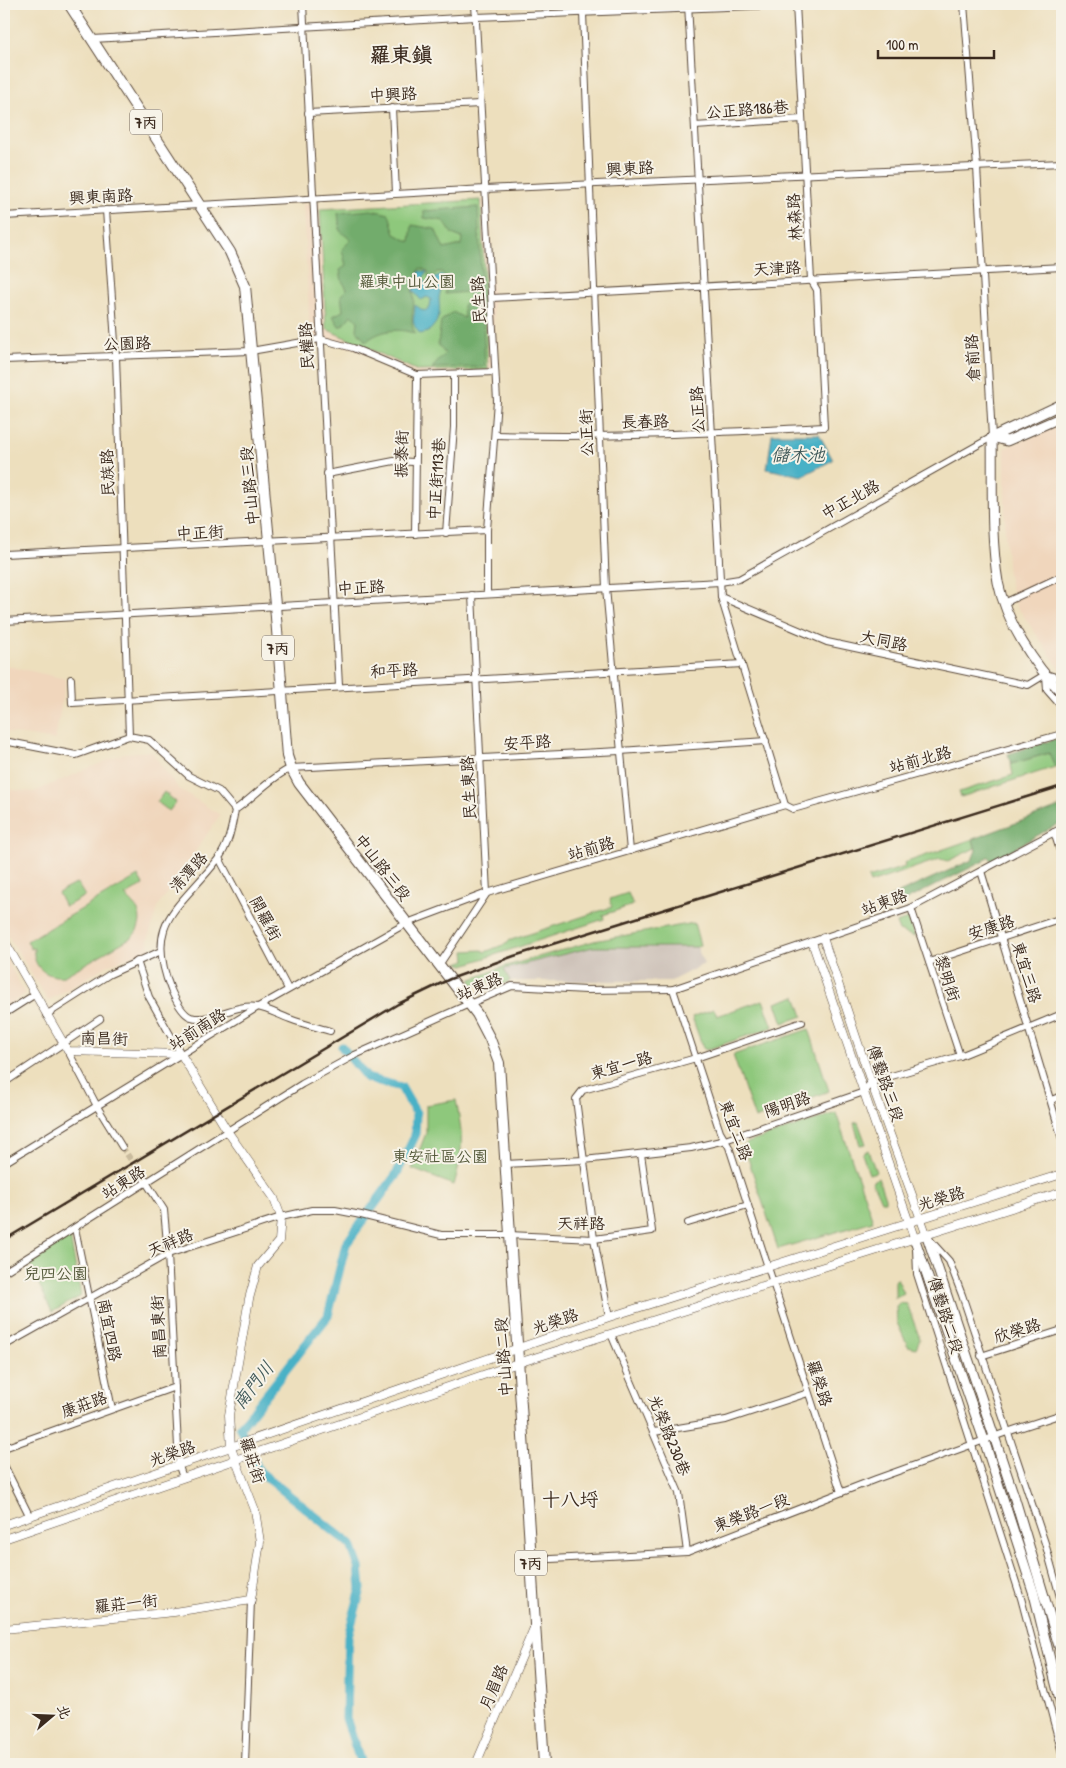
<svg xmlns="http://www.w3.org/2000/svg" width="1066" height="1768" viewBox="0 0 1066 1768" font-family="'Patrick Hand','LXGW WenKai TC',sans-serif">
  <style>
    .built { fill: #f0d6bc }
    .industrial { fill: #cec2b9 }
    .green { fill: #8ec87c; stroke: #64794d }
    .forest { fill: #72ac6c; stroke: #566b45 }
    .water { fill: #48b1c6; stroke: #426e72 }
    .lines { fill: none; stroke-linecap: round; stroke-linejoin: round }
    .canal { stroke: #48b1c6; stroke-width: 9 }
    .minor-tunnel { stroke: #c9bb9d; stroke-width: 6; stroke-dasharray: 6 3; stroke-linecap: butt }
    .minor-casing { stroke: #564536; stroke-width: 8 }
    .tertiary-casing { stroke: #564536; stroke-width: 9 }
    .secondary-casing { stroke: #564536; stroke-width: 11 }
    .primary-casing { stroke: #564536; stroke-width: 12 }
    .minor { stroke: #fff; stroke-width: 6 }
    .tertiary { stroke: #fff; stroke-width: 8 }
    .secondary { stroke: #fff; stroke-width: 9 }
    .primary { stroke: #fff; stroke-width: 10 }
    .rail { stroke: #3b2a1e; stroke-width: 2.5 }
    .labels { text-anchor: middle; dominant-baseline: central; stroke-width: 4; stroke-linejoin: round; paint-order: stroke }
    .shield { fill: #f7f3e8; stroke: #73665b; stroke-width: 1 }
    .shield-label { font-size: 15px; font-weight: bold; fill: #3b2a1e }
    .street-label { font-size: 16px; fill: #3b2a1e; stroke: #f7f3e8 }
    .park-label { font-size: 16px; fill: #54593a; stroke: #f7f3e8 }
    .water-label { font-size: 18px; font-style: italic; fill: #405959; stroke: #f7f3e8 }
    .quarter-label { font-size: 19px; fill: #3b2a1e; stroke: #f7f3e8 }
    .district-label { font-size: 21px; font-weight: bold; fill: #3b2a1e; stroke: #f7f3e8 }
  </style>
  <rect width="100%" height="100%" fill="#f7f3e8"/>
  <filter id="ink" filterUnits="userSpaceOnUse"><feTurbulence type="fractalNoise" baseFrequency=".02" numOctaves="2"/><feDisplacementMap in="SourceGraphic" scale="10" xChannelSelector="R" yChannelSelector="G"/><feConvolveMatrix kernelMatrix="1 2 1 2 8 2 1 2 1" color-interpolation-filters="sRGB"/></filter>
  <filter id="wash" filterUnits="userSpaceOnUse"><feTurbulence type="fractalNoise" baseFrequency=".0096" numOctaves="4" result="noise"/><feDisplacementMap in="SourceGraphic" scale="20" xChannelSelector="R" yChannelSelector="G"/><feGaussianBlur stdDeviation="1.12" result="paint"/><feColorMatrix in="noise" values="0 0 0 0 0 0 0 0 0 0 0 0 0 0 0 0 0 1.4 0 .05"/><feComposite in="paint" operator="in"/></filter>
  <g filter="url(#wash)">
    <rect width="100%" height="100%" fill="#eddfbd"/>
    <g class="built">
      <path d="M490,199L495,372L417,375L353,348L310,337L303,204L319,203L326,329L488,370L481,200Z"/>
      <path d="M1062,424V672L1016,605L1008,576L1005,535V448Z"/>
      <path d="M4,665L66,679L55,740L4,732Z"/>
      <path d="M151,751L178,788L220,815L158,906L148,940L149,950L110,964L48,1001L4,929V789L34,792L124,753Z"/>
      <path d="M4,954L25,994L4,1008Z"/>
    </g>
    <path class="industrial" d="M593,947H697L704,964L671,981H510L504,969Z"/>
    <g class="green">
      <path d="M481,200L488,370L418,371L326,329L320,209Z"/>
      <path d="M1050,753L1055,767L961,797L959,792L1013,775L1011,764Z"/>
      <path d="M164,792L176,802L169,811L157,802Z"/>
      <path d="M973,839L975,848L948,861L940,859L870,883L868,878L905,867L904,863Z"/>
      <path d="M138,876L143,885L125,896C140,906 146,923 132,937L64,976C46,978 32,967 34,948L31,949L27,941Z"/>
      <path d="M77,883L85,896L65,907L58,893Z"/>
      <path d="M628,893L633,905L603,915L604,919L464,965L458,963L466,960L465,951L482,950L485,952L508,943V941L612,907L610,899Z"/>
      <path d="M908,919L915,937L899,931L896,923Z"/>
      <path d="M694,923L700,945L697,947H593L504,969L510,981L495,988L486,979L474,985L470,980L503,967L594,941Z"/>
      <path d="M796,996L803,1016L783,1023L776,1003Z"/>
      <path d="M763,1000L773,1027L706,1050L703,1048L692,1017L714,1009L717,1016Z"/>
      <path d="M809,1029L829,1091L755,1119L733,1055Z"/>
      <path d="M456,1100C463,1136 464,1150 454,1185L412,1169L426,1133V1105Z"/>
      <path d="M836,1113L873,1221L778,1249L744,1146L747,1143Z"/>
      <path d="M858,1122L866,1144L860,1145L854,1123Z"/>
      <path d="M868,1150L876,1172L869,1174L862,1154Z"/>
      <path d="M878,1178L885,1198V1201H881L872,1181Z"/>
      <path d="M70,1237L81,1296L52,1312L29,1263Z"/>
      <path d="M897,1278L904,1293L895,1298V1281Z"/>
      <path d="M899,1303L907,1304L920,1339L916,1348L908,1346L897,1323L896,1306Z"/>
    </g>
    <g class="forest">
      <path d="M478,207L485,367L432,368L445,354L438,344L441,321L453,312L464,318L463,305L472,298L467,292L445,294L447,280L442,272H437L429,280L428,271L420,268L412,289C418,304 407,318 415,334C400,327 378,330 366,342L357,330L358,321L351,315L343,326H339L333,316L343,311L341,295L347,289L342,281L340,270L346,266L342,249L351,240L340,231L338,213L371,210L389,214L395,234L410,242L412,225L435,229L444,249L461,245L462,238L452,234L444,221L424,218V211Z"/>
      <path d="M1062,737V765L1055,767L1049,753L1011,764L1008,754Z"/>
      <path d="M1062,806V822L991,861L988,856L984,861L894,906L890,897L972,860L976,850L973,839Z"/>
    </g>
    <g class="water">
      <path d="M420,271L427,272L423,278L429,287H431L435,278L442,275L445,279C444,286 439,293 439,299C440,315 440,320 428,332L420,334C409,320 415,320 415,305L424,311L430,308L431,299L427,297L421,300L413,291Z"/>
      <path d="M772,434H819L833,460L802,476L767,469Z"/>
    </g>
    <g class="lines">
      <path class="canal" d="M342,1047L367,1078L401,1087L416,1113L415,1136L396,1175L346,1244L328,1316L240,1428L259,1471L351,1545L359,1567L361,1589L348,1636L346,1718L361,1764"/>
    </g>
  </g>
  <g filter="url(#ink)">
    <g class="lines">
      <path class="minor-tunnel" d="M122,1147L144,1179"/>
      <defs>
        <g id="minor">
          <path d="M303,4L339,686"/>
          <path d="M475,4L497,401L487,530V594"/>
          <path d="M688,4L721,597L785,805"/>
          <path d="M74,10L84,4"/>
          <path d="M583,13L606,588L630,851"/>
          <path d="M93,39L476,17L803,4"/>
          <path d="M392,108L396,193"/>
          <path d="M308,113L480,104"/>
          <path d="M695,126L802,119"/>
          <path d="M106,210L116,357L129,736"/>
          <path d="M4,216L485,189L1062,163"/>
          <path d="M492,298L1062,267"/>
          <path d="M4,360L251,351L320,339L353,348L417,375L495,372"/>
          <path d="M496,435C605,438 715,433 824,427L817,290L811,280L796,4"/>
          <path d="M327,474L394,461L414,462"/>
          <path d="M446,533L454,427V374"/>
          <path d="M415,534L417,375"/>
          <path d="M4,554L487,530"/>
          <path d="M721,597L827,642L1028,685L1046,674"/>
          <path d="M1004,603L1062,576"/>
          <path d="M4,621L720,582L739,579L992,437L977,167L964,4"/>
          <path d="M1046,674L1062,679"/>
          <path d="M1046,675L1047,690L1062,707"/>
          <path d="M71,679L72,703L742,664"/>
          <path d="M4,741L76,755L129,736L149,740L189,776L219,791L235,810"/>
          <path d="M785,805L793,809L1062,734"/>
          <path d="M235,810C254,797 271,777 291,768L620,751L766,741"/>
          <path d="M235,810C232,826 229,845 218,859C181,908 143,920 171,990C175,999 182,1014 191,1017C211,1023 234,1003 258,1007C268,1009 279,1015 290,1019C303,1024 316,1027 330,1031"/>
          <path d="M1054,832L1062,857"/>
          <path d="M219,858L288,989"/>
          <path d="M981,871L1062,1139"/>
          <path d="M911,908L960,1056"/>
          <path d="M137,961L149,997L181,1054"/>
          <path d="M929,962L1062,918"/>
          <path d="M439,965L487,893L472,595"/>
          <path d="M673,989L720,1132L729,1147L841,1492"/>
          <path d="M4,1014L34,995"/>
          <path d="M46,1015L110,974L161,951"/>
          <path d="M68,1051L98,1108L122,1147"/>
          <path d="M4,1083L100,1019"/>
          <path d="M1051,1100L1062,1096"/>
          <path d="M4,1163L258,1007L407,923L487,893L785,805"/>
          <path d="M505,1164L584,1160L691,1148L725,1140L864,1092L871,1082L960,1056L1062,1014"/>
          <path d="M144,1179L164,1210L168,1254L179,1466L183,1478"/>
          <path d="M688,1223L748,1205"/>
          <path d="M75,1228L112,1409"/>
          <path d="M929,1239L949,1261L962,1295L1045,1543L1062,1604"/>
          <path d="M916,1248L917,1274L1021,1598L1062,1753"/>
          <path d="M4,1272L302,1084L355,1055L469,1004L512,986L586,990L673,989L911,908L1062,828"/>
          <path d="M609,1317L594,1239L576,1099L583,1090L696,1058L802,1022"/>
          <path d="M611,1334L679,1493L687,1552"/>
          <path d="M4,1346L168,1254L281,1217L312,1210H335L361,1215L441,1235H509L594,1239L652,1231L641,1154"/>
          <path d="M981,1356L1062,1330"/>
          <path d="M654,1432L726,1420L808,1393"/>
          <path d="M4,1448L175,1387"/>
          <path d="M4,1465L29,1515"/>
          <path d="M531,1560L687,1552L876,1479L1007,1432L1062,1414"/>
          <path d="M245,1764L251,1600"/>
        </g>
        <g id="tertiary">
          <path d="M823,938L871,1082L927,1236"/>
          <path d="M4,940L68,1051L181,1054L228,1132L274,1198L281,1217L279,1241L258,1266L249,1299L229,1415L231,1448L255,1510L260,1542L251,1600L174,1612L4,1629"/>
          <path d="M812,942L915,1240"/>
          <path d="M4,1525L609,1317L1062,1174"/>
          <path d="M4,1539L518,1363L1062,1192"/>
          <path d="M476,1764L534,1628"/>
        </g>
        <g id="secondary">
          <path d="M992,437C993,484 990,535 998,582C1006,622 1034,665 1062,693"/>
          <path d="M992,437L1062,404"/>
          <path d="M992,437L1007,441L1062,417"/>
          <path d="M927,1236L1014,1496L1062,1656"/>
          <path d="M915,1240L984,1440L1034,1594L1062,1708"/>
        </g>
        <path id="primary" d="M69,4L230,252L245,286L275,605L287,756L291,768L299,783L477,1014L490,1039L499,1063L544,1764"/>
      </defs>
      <use href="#minor" class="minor-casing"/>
      <use href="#tertiary" class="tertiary-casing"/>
      <use href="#secondary" class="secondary-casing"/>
      <use href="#primary" class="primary-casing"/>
      <use href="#minor" class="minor"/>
      <use href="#tertiary" class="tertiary"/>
      <use href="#secondary" class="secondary"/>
      <use href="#primary" class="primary"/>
      <path class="rail" d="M4,1240L398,1004L450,979L514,956L1062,786"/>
    </g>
  </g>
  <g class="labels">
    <g class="shield">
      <rect x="130" y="109.5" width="32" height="25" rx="4"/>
      <rect x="262" y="635.5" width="32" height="25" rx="4"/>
      <rect x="515" y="1550.5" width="32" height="25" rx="4"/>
    </g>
    <g class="shield-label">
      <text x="146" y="122">7丙</text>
      <text x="278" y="648">7丙</text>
      <text x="531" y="1563">7丙</text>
    </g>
    <g class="street-label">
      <text transform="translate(393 94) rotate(-3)">中興路</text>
      <text transform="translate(747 109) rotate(-4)">公正路186巷</text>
      <text transform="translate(630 168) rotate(-3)">興東路</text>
      <text transform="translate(101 196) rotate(-3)">興東南路</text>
      <text transform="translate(794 217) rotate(-93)">林森路</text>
      <text transform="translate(777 268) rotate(-3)">天津路</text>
      <text transform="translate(478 300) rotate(-93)">民生路</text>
      <text transform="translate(127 343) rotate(-2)">公園路</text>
      <text transform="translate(306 346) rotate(-93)">民權路</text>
      <text transform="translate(972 358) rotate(-93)">倉前路</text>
      <text transform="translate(697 410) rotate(-93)">公正路</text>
      <text transform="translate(645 421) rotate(-1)">長春路</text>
      <text transform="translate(586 433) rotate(-92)">公正街</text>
      <text transform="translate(401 454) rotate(-89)">振泰街</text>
      <text transform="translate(107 473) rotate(-92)">民族路</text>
      <text transform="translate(436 479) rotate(-86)">中正街113巷</text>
      <text transform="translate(249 486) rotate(-95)">中山路三段</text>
      <text transform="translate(850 499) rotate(-29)">中正北路</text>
      <text transform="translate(200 532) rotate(-3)">中正街</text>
      <text transform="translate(361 587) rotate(-3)">中正路</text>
      <text transform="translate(884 640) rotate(12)">大同路</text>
      <text transform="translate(394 670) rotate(-3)">和平路</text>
      <text transform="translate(527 742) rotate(-4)">安平路</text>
      <text transform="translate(920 759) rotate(-15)">站前北路</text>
      <text transform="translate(468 788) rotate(-93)">民生東路</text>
      <text transform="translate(591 848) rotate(-16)">站前路</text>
      <text transform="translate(383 867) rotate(52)">中山路三段</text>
      <text transform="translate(188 872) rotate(-48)">清潭路</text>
      <text transform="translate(884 902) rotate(-20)">站東路</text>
      <text transform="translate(266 918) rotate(62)">開羅街</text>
      <text transform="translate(991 927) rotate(-18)">安康路</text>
      <text transform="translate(1027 972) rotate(73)">東宜三路</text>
      <text transform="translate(948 978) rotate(72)">黎明街</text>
      <text transform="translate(479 986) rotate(-23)">站東路</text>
      <text transform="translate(197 1029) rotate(-32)">站前南路</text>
      <text transform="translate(104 1038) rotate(1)">南昌街</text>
      <text transform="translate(621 1065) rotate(-16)">東宜一路</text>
      <text transform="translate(886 1083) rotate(71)">傳藝路三段</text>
      <text transform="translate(787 1104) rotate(-19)">陽明路</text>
      <text transform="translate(736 1130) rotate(69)">東宜二路</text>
      <text transform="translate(123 1182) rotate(-32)">站東路</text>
      <text transform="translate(941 1198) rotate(-17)">光榮路</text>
      <text x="581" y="1223">天祥路</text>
      <text transform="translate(170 1242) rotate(-23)">天祥路</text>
      <text transform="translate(946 1315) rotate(72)">傳藝路二段</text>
      <text transform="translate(555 1321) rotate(-19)">光榮路</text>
      <text transform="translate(158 1327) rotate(-93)">南昌東街</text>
      <text transform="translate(110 1330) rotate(79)">南宜四路</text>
      <text transform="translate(1017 1330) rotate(-17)">欣榮路</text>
      <text transform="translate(503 1357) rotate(-94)">中山路二段</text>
      <text transform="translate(820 1383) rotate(72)">羅榮路</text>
      <text transform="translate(84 1404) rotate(-20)">康莊路</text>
      <text transform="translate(670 1435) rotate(68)">光榮路230巷</text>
      <text transform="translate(172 1453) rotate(-19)">光榮路</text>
      <text transform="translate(253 1460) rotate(72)">羅莊街</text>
      <text transform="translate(751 1512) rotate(-21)">東榮路一段</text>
      <text transform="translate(126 1603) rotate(-6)">羅莊一街</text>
      <text transform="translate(493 1687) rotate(-67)">月眉路</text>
    </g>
    <g class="park-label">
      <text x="407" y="281">羅東中山公園</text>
      <text x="440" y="1156">東安社區公園</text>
      <text x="56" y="1273">兒四公園</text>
    </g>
    <g class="water-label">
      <text x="798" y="454">儲木池</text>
      <text transform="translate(253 1385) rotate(-52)">南門川</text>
    </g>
    <g class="quarter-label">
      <text x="570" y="1499">十八埒</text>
    </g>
    <g class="district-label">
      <text x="401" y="54">羅東鎮</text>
    </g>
  </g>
  <rect width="1066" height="1768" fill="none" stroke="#f7f3e8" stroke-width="20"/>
  <g transform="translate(52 1716) rotate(71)" stroke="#f7f3e8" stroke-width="4" paint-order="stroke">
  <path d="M0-4L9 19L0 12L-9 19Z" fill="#3b2a1e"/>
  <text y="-8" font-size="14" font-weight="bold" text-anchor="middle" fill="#3b2a1e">北</text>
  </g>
  <path d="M878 50v8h116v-8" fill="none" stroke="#3b2a1e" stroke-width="2.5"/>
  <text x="886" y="50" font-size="15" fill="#3b2a1e" stroke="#f7f3e8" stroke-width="4" paint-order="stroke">100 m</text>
</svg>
